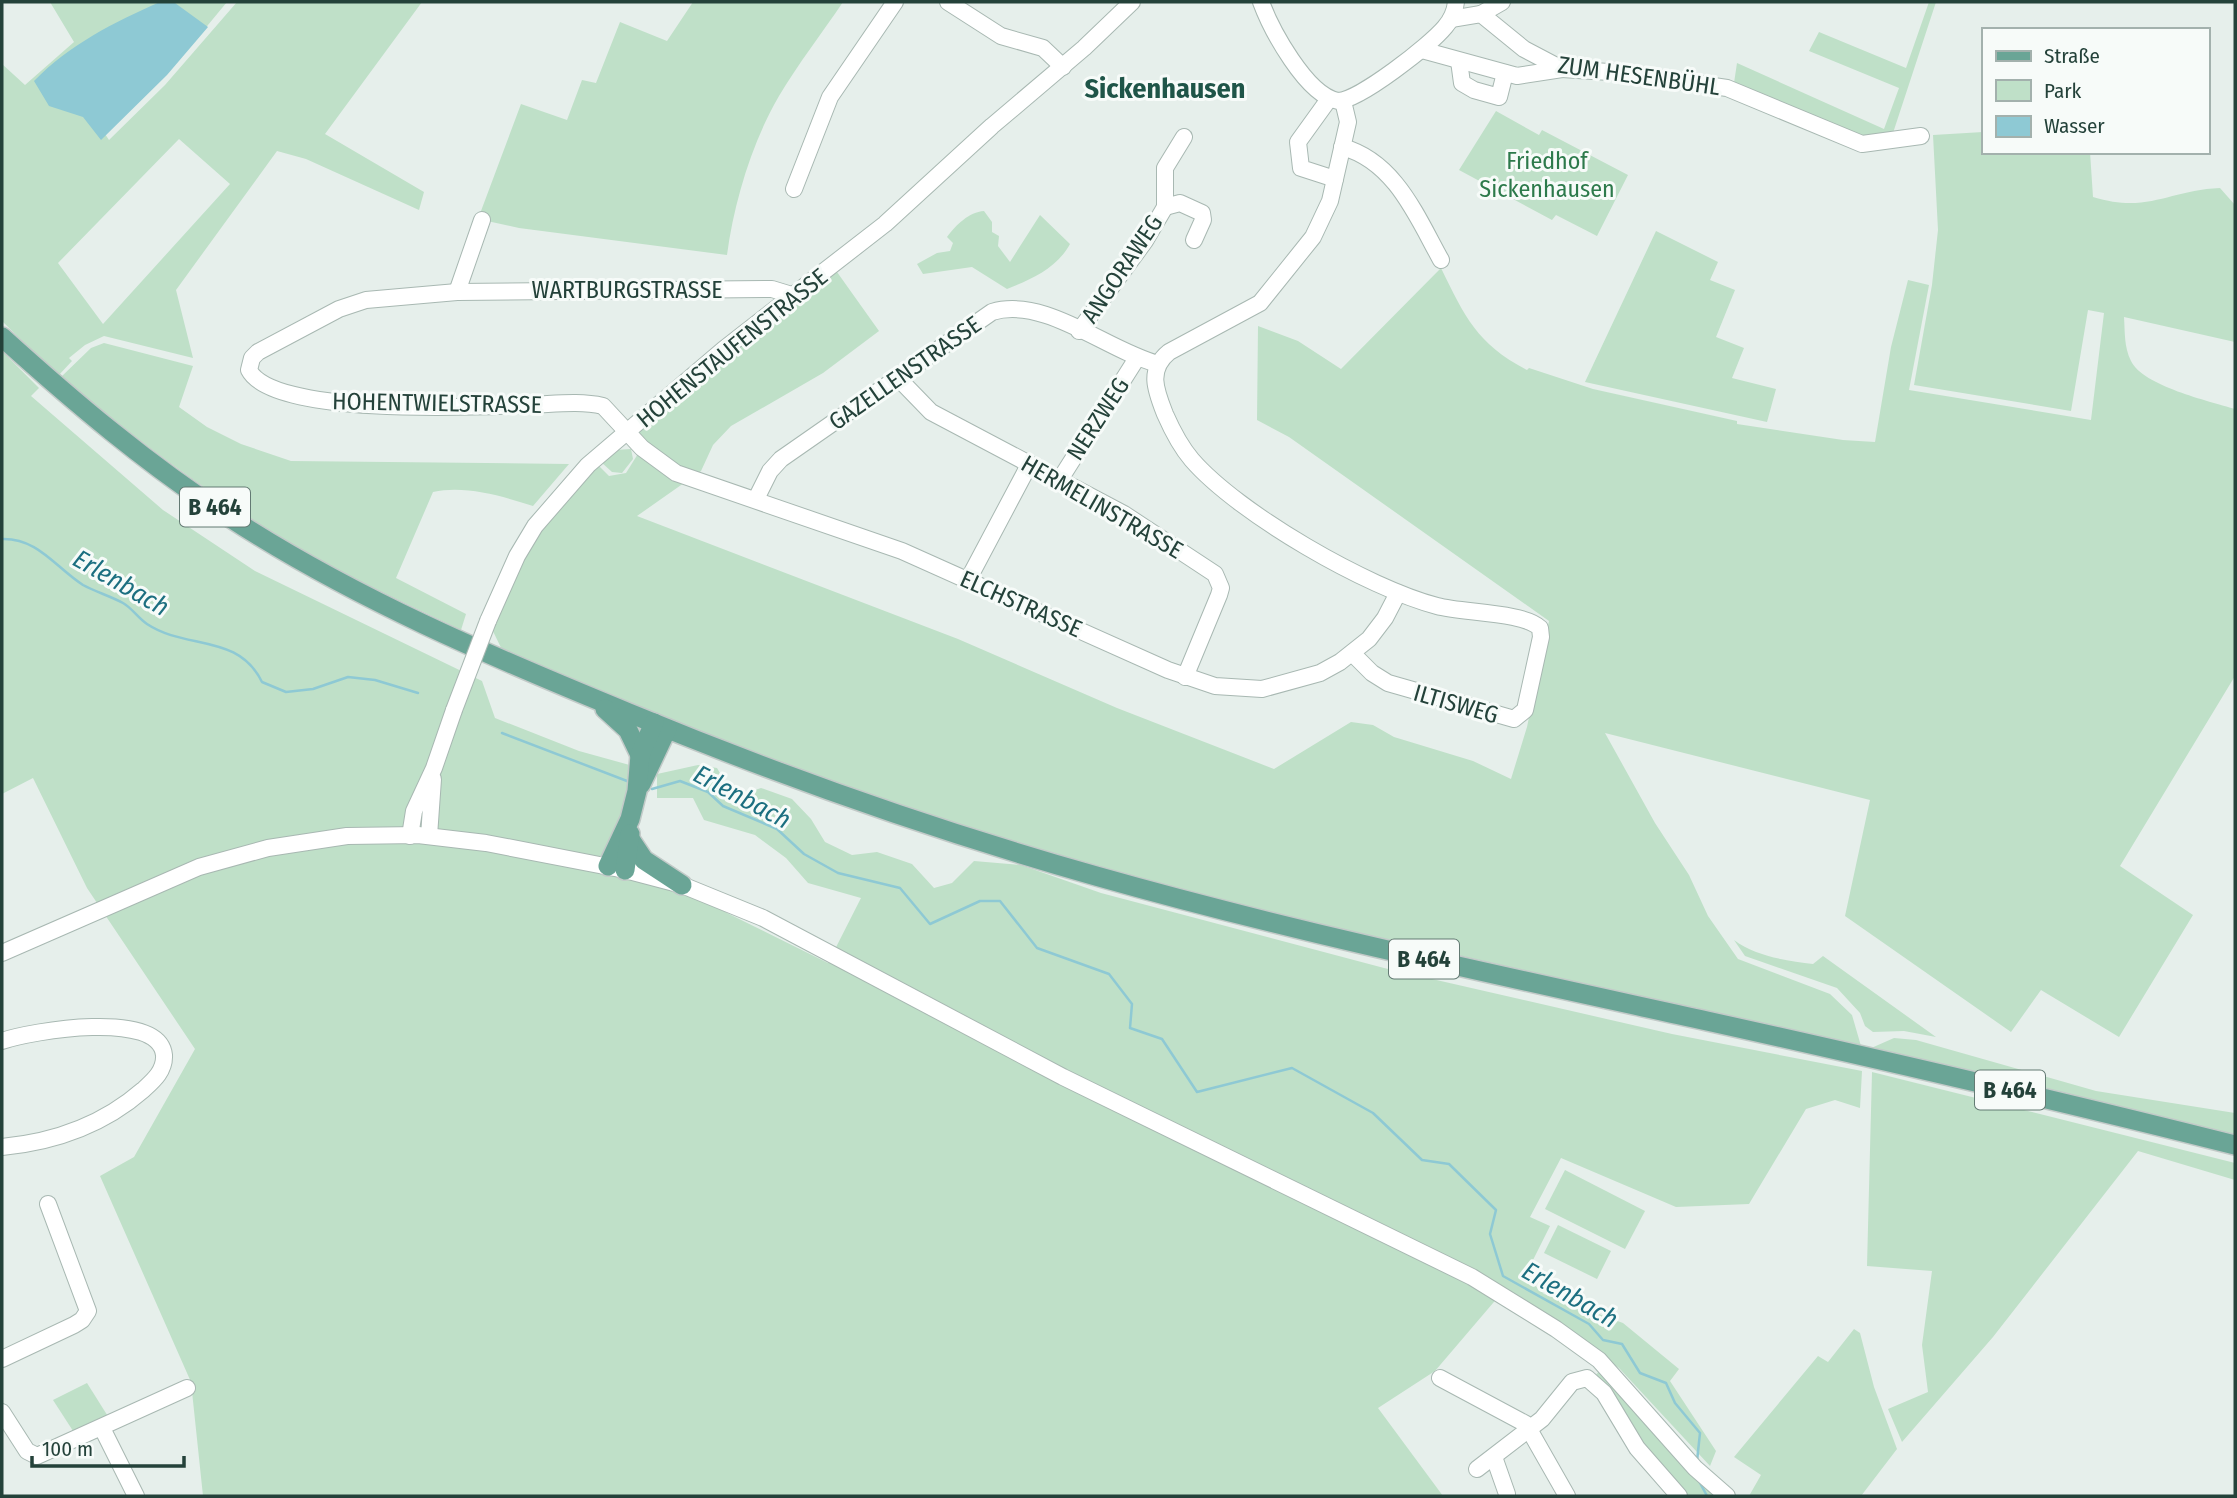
<svg xmlns="http://www.w3.org/2000/svg" width="2237" height="1498" viewBox="0 0 2237 1498" font-family="'Fira Sans Condensed',sans-serif">
  <style>
    .green { fill: #bfe0c8; fill-rule: evenodd }
    .water { fill: #8ec9d4 }
    .lines { fill: none; stroke-linecap: round; stroke-linejoin: round }
    .stream { stroke: #8ec9d4; stroke-width: 2.5 }
    .minor-casing { stroke: #a8b8b2; stroke-width: 18 }
    .major-casing { stroke: #c2cac8; stroke-width: 22 }
    .minor { stroke: #fff; stroke-width: 16 }
    .major { stroke: #6aa596; stroke-width: 19 }
    .minor-bridge-casing { stroke: #a8b8b2; stroke-width: 18; stroke-linecap: butt }
    .minor-bridge { stroke: #fff; stroke-width: 16 }
    .labels { text-anchor: middle; dominant-baseline: central; stroke-width: 6; stroke-linejoin: round; paint-order: stroke }
    .shield { fill: #f7fbf9; stroke: #637a73; stroke-width: 2 }
    .shield-label { font-size: 23px; font-weight: bold; fill: #24423a }
    .street-label { font-size: 24px; fill: #24423a; stroke: #f7fbf9 }
    .park-label { font-size: 24px; fill: #2d7a4b; stroke: #f7fbf9 }
    .water-label { font-size: 26px; font-style: italic; fill: #1c6f80; stroke: #f7fbf9 }
    .quarter-label { font-size: 28px; font-weight: bold; fill: #1f5548; stroke: #f7fbf9 }
  </style>
  <rect width="100%" height="100%" fill="#e6efeb"/>
  <g class="green">
    <path d="M50,2H227L184,54L105,134L109,140L165,85L237,2H422L325,134L424,192L419,210L306,159L277,151L176,290L193,358L104,336L85,345L69,358L72,361L58,376L2,321V64L25,85L74,42ZM179,139L230,184L103,324L58,263Z"/>
    <path d="M693,2H843C822,33 798,64 779,96C752,142 734,202 727,255L519,228L478,219L521,104L567,120L582,80L596,83L620,22L667,41Z"/>
    <path d="M1929,2H1936L1892,136L1871,139L1734,83L1737,63L1884,129L1899,88L1809,51L1819,32L1906,68Z"/>
    <path d="M1496,111L1539,135L1542,130L1628,175L1597,236L1556,215L1552,220L1459,170Z"/>
    <path d="M1983,132V152H2090L2093,197C2148,214 2169,190 2220,188L2235,205V342L2124,317C2125,332 2124,347 2131,361C2143,386 2209,401 2235,409V676L2120,866L2193,915L2119,1037L2041,990L2011,1032L1845,916L1870,800L1605,733L1655,823L1689,875L1708,916L1738,959L1830,994L1852,1015L1861,1046L1054,864L508,662L488,621L509,573L593,460L609,476L626,473L641,449L626,433L724,349L837,272L879,331L823,373L731,426L713,445L701,471L637,516L958,639L1117,708L1274,769L1351,722L1373,725L1394,737L1473,761L1511,779L1527,727L1549,621L1289,437L1257,420L1258,326L1298,341L1341,369L1441,268C1465,317 1477,344 1527,370L1529,368L1593,389L1737,421V424L1843,440L1875,442L1891,347L1908,280L1929,285L1909,390L2091,420L2104,313L2088,310L2071,411L1914,385L1932,285L1938,230L1933,135Z"/>
    <path d="M984,211L992,222V232L999,236L998,246L1010,262L1040,215L1070,244C1057,268 1032,279 1007,289L972,267L923,274L917,264L937,253L950,251L953,243L947,237C956,225 969,212 984,211Z"/>
    <path d="M1656,231L1718,262L1710,280L1735,290L1716,337L1744,348L1732,378L1776,389L1767,422L1585,382Z"/>
    <path d="M104,343L193,366L179,407L207,427L241,444L291,461L569,464L533,506C502,496 465,485 433,492L396,578L466,614L461,630C418,609 374,589 332,567C235,514 146,448 61,377L91,348Z"/>
    <path d="M2,351L39,388L31,396L163,510L255,571L482,681L495,718L579,751L644,769L610,859L682,885L727,913L828,963L861,898L808,883L786,858L755,835L704,820L693,798H657V774L698,765L717,768L734,797L761,788L792,799L811,819L825,842L852,855L877,852L912,864L934,888L952,883L974,861L1021,865L1101,893L1384,968L1672,1034L1862,1071L1860,1108L1835,1100L1806,1109L1749,1204L1676,1207L1561,1158L1530,1217L1550,1226L1525,1276L1544,1294L1623,1323L1679,1369L1670,1381L1716,1451L1710,1466L1619,1368L1576,1337L1499,1296L1435,1371L1378,1408L1443,1496H203L191,1382L100,1176L134,1157L195,1049L87,888L33,778L2,794Z"/>
    <path d="M631,449L633,459L622,473L612,472L600,461L616,450Z"/>
    <path d="M1734,940C1755,956 1787,961 1813,964L1823,956L1936,1037L1904,1031L1873,1032L1865,1026L1860,1013L1837,988L1745,956Z"/>
    <path d="M1894,1038L1916,1040L2096,1091L2235,1113V1139L1869,1049Z"/>
    <path d="M1872,1072L2235,1163V1180L2138,1151L1993,1337L1902,1442L1888,1409L1928,1392L1922,1345L1932,1271L1867,1266Z"/>
    <path d="M1565,1170L1645,1211L1625,1249L1545,1209Z"/>
    <path d="M1558,1225L1611,1251L1597,1279L1544,1253Z"/>
    <path d="M1854,1329L1860,1333L1874,1387L1897,1449L1861,1496H1749L1761,1475L1734,1457L1818,1356L1828,1362Z"/>
    <path d="M1601,1369L1719,1496H1686L1635,1433L1595,1376Z"/>
    <path d="M87,1383L109,1418L75,1434L53,1400Z"/>
  </g>
  <path class="water" d="M160,2L175,3L208,27L167,75L101,140L83,117L49,106L34,81C69,45 114,22 160,2Z"/>
  <g class="lines">
    <g class="stream">
      <path d="M2,539C38,538 55,567 83,585C96,592 110,596 123,603C132,608 138,618 147,624C186,650 238,633 262,682L286,692L313,689L348,677L375,680L418,693"/>
      <path d="M502,733L627,781"/>
      <path d="M652,789L680,781L708,792L723,806L777,829L804,854L838,873L900,888L930,924L980,901H1000L1037,948L1109,974L1132,1004L1130,1028L1162,1039L1197,1092L1292,1068L1373,1113L1422,1160L1449,1164L1496,1210L1490,1234L1503,1276L1589,1324L1603,1340L1622,1344L1640,1373L1666,1383L1675,1403L1700,1433L1697,1461"/>
      <path d="M1699,1481L1707,1496"/>
    </g>
    <defs>
      <g id="minor">
        <path d="M948,2L1001,36L1043,48L1063,67"/>
        <path d="M1261,2C1271,29 1306,95 1338,101C1360,100 1430,45 1445,27C1452,19 1455,11 1456,2"/>
        <path d="M1481,14L1502,2"/>
        <path d="M1451,19L1481,14L1524,49L1562,69L1625,73L1727,88L1862,144L1921,136"/>
        <path d="M1422,50L1517,76L1562,69"/>
        <path d="M1459,61L1462,83L1474,90L1499,97L1505,73"/>
        <path d="M1329,99L1298,142L1301,168L1335,179"/>
        <path d="M1343,101L1348,122L1330,201L1313,237L1260,303L1169,352C1147,370 1156,391 1165,414C1172,430 1180,446 1192,460C1239,514 1368,588 1437,606C1462,613 1524,612 1540,628L1541,637L1525,710L1514,719L1388,683L1372,673L1352,653"/>
        <path d="M1342,147C1395,161 1417,217 1441,260"/>
        <path d="M794,189L830,97L895,2"/>
        <path d="M1165,207L1180,203L1202,213L1203,220L1194,240"/>
        <path d="M457,292L482,220"/>
        <path d="M795,296L772,289L457,292L366,300L339,309L258,352L252,358L249,370C272,416 473,407 523,405C549,405 577,400 603,406L642,448L676,473L902,551L1168,670L1215,686L1262,689L1320,673L1340,662L1369,639L1385,618L1398,593"/>
        <path d="M1079,331L1145,241L1165,207V168L1184,137"/>
        <path d="M899,379L931,412L1124,514L1215,574L1221,588L1219,595L1185,677"/>
        <path d="M1059,481L1137,358"/>
        <path d="M756,499L770,471L781,459L992,312C1045,296 1106,350 1158,364"/>
        <path d="M968,580L1029,465"/>
        <path d="M488,621L517,556L535,526L588,465L724,349L885,224L992,126L1084,48L1132,2"/>
        <path d="M410,836L414,811L434,768L454,710"/>
        <path d="M429,836L433,779"/>
        <path d="M2,953L199,867L268,848L347,836L418,835L486,843L625,870L682,885L763,918L1063,1077L1472,1277L1556,1329L1599,1360L1695,1468L1727,1496"/>
        <path d="M2,1041C31,1031 159,1009 164,1055C165,1071 153,1081 143,1090C103,1125 54,1142 2,1147"/>
        <path d="M2,1359L74,1325L82,1320L88,1311L48,1204"/>
        <path d="M1440,1378L1526,1424L1567,1496"/>
        <path d="M2,1412L27,1451L37,1456L187,1388"/>
        <path d="M102,1428L136,1496"/>
        <path d="M1494,1457L1507,1494"/>
        <path d="M1477,1469L1542,1419L1572,1382L1587,1378L1604,1393L1637,1448L1679,1496"/>
      </g>
      <g id="major">
        <path d="M2,337C74,402 147,464 229,517C353,598 492,657 629,713C781,776 937,831 1096,876C1297,933 1502,976 1707,1021C1883,1060 2060,1101 2235,1145"/>
        <path d="M605,709L628,730L640,755"/>
        <path d="M641,784L667,729"/>
        <path d="M630,839L644,860L682,885"/>
        <path d="M608,866L630,819L637,791L640,755L654,723"/>
        <path d="M625,870L630,834"/>
      </g>
    </defs>
    <use href="#minor" class="minor-casing"/>
    <use href="#major" class="major-casing"/>
    <use href="#minor" class="minor"/>
    <use href="#major" class="major"/>
    <defs>
      <path id="minor-bridge" d="M454,710L488,621"/>
    </defs>
    <use href="#minor-bridge" class="minor-bridge-casing"/>
    <use href="#minor-bridge" class="minor-bridge"/>
  </g>
  <g class="labels">
    <g class="shield">
      <rect x="180" y="487.5" width="70" height="39" rx="5"/>
      <rect x="1389" y="939.5" width="70" height="39" rx="5"/>
      <rect x="1975" y="1070.5" width="70" height="39" rx="5"/>
    </g>
    <g class="shield-label">
      <text x="215" y="507">B 464</text>
      <text x="1424" y="959">B 464</text>
      <text x="2010" y="1090">B 464</text>
    </g>
    <g class="street-label">
      <text transform="translate(1639 76) rotate(8)">ZUM HESENBÜHL</text>
      <text transform="translate(1122 269) rotate(-56)">ANGORAWEG</text>
      <text x="627" y="290">WARTBURGSTRASSE</text>
      <text transform="translate(732 348) rotate(-39)">HOHENSTAUFENSTRASSE</text>
      <text transform="translate(905 373) rotate(-35)">GAZELLENSTRASSE</text>
      <text transform="translate(437 403) rotate(1)">HOHENTWIELSTRASSE</text>
      <text transform="translate(1098 419) rotate(-57)">NERZWEG</text>
      <text transform="translate(1102 507) rotate(30)">HERMELINSTRASSE</text>
      <text transform="translate(1021 604) rotate(24)">ELCHSTRASSE</text>
      <text transform="translate(1456 704) rotate(16)">ILTISWEG</text>
    </g>
    <g class="park-label">
      <text x="1547" y="161">Friedhof<tspan x="1547" dy="28">Sickenhausen</tspan></text>
    </g>
    <g class="water-label">
      <text transform="translate(121 583) rotate(30)">Erlenbach</text>
      <text transform="translate(742 797) rotate(28)">Erlenbach</text>
      <text transform="translate(1570 1295) rotate(30)">Erlenbach</text>
    </g>
    <g class="quarter-label">
      <text x="1165" y="88">Sickenhausen</text>
    </g>
  </g>
  <rect width="2237" height="1498" fill="none" stroke="#24423a" stroke-width="7"/>
  <rect x="1982" y="28" width="228" height="126" fill="#f7fbf9" stroke="#a3b1ad" stroke-width="2"/>
  <rect x="1996" y="51" width="35" height="10" fill="#6aa596" stroke="#a3b1ad" stroke-width="2"/>
  <text x="2044" y="63" font-size="21" fill="#24423a">Straße</text>
  <rect x="1996" y="80" width="35" height="21" fill="#bfe0c8" stroke="#a3b1ad" stroke-width="2"/>
  <text x="2044" y="98" font-size="21" fill="#24423a">Park</text>
  <rect x="1996" y="116" width="35" height="21" fill="#8ec9d4" stroke="#a3b1ad" stroke-width="2"/>
  <text x="2044" y="133" font-size="21" fill="#24423a">Wasser</text>
  <path d="M32 1456v10h152v-10" fill="none" stroke="#24423a" stroke-width="3.5"/>
  <text x="42" y="1456" font-size="21" fill="#24423a" stroke="#f7fbf9" stroke-width="5" paint-order="stroke">100 m</text>
</svg>
